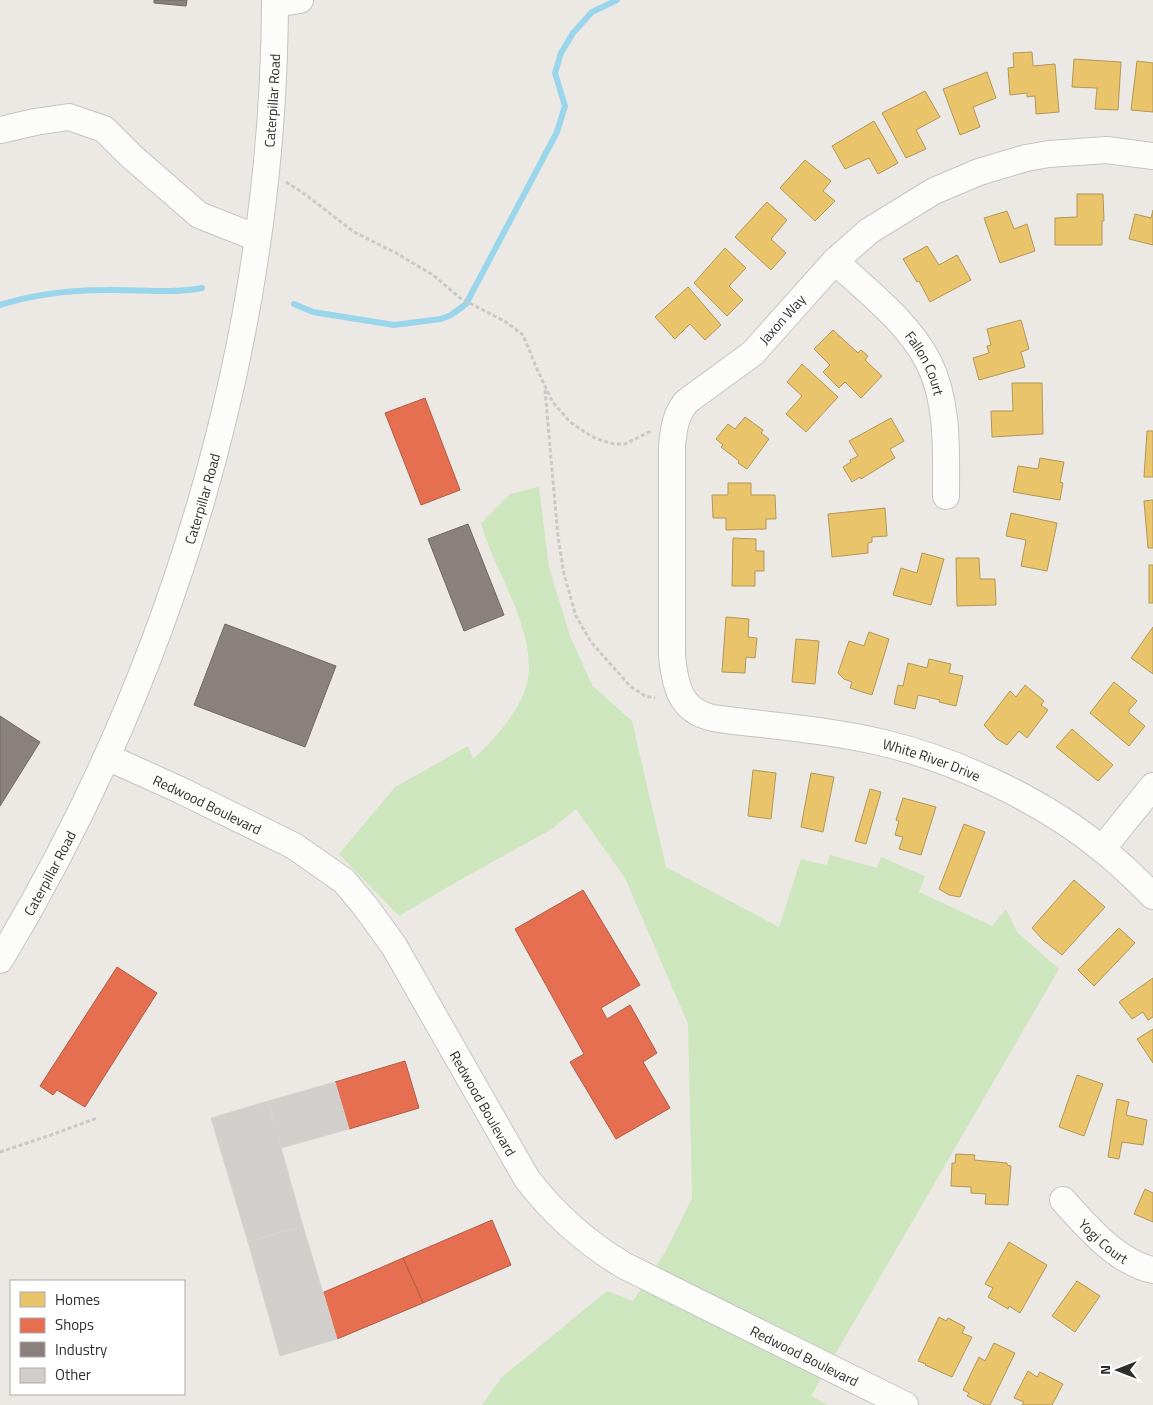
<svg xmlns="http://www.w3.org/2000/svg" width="1153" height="1405" viewBox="0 0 1153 1405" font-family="'Titillium Web',sans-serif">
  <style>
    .green { fill: #cee6be }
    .homes { fill: #e9c46a; stroke: #b19758 }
    .shops { fill: #e76f51; stroke: #b05c46 }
    .industry { fill: #8a817c; stroke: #6e6865 }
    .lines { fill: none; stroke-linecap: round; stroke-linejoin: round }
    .stream { stroke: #99d6ec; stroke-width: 6 }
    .building { fill: #d1cecb; stroke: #d7d4d0 }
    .minor-casing { stroke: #c5c4c5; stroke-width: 28 }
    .path { stroke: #c9c9c8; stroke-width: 3; stroke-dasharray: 4 2.5; stroke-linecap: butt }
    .minor { stroke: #fcfcfb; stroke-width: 26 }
    .labels { text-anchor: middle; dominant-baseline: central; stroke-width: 5; stroke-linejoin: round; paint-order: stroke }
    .street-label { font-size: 14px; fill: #2e2e2e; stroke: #fff }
  </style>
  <rect width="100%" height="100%" fill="#ece8e4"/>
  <path class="green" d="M539,487L549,567L570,636L592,685L632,721L666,867L779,927L801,859L827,865L830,855L877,868L881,857L925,876L919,892L992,926L1006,909L1017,932L1059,969L811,1396L828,1405H482L501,1378L607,1291L633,1301L666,1251L692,1198L688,1024L625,878L576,809L552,829L458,881L399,916L339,854L395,787L468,746L473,759C494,740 524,707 528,678C533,647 517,611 505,583C496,563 487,544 481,523L510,494Z"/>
  <g class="homes">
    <path d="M1032,52L1033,66L1055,64L1059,112L1036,114L1035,96L1027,97V93L1010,95L1008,68L1014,67L1013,53Z"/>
    <path d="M1074,59L1121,62L1118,110L1095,109L1097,88L1072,87Z"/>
    <path d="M1137,61L1153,63V112L1131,110Z"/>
    <path d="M987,72L996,98L973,107L980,127L960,135L943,89Z"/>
    <path d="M925,91L940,117L916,130L926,149L906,158L882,113Z"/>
    <path d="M874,121L898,163L878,174L869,158L845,169L832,146Z"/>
    <path d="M805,160L831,181L823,191L835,201L815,221L780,188Z"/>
    <path d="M1077,194H1103L1104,221H1102V245H1055V218L1077,217Z"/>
    <path d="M767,202L787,220L771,239L786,253L771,270L735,237Z"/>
    <path d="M1153,210V245L1129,239L1135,214L1151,218Z"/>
    <path d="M1007,211L1014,229L1027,224L1035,251L1000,263L984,218Z"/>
    <path d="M927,246L939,265L957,255L971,280L930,302L919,281L917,282L903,259Z"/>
    <path d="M725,248L746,268L729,286L743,300L727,316L694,283Z"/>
    <path d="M688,287L721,325L705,340L690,324L675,339L655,317Z"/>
    <path d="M1021,320L1029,349L1021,352L1025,367L979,380L973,358L989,353L987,346L991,345L987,329Z"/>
    <path d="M833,330L858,353L861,350L868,356L865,360L882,376L861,398L845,382L839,388L823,372L830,365L814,349Z"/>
    <path d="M802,364L838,397L806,432L786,414L802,396L787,382Z"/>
    <path d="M1012,383H1042L1043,434L992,437L991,411H1013Z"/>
    <path d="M745,417L763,430L761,433L769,439L747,469L738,463L739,461L721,447L723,445L716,439L728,424L735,429Z"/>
    <path d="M891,418L904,441L890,449L895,458L861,479L860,477L852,482L843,467L851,462L850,460L858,456L849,441Z"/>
    <path d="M1147,431H1153V477H1144Z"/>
    <path d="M1040,458L1064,462L1060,482L1063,483L1060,500L1013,492L1018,466L1038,469Z"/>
    <path d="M728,483H751V495H775L776,519H766V529L726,530V518H713L712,495H728Z"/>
    <path d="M1153,500V548H1148L1144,501Z"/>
    <path d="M885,508L887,536L872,537V542L868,543V553L832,557L828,514Z"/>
    <path d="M1011,513L1057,523L1047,571L1021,566L1026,540L1006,536Z"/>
    <path d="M733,538L756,539V551H764V571H755V586H732Z"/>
    <path d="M922,553L944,559L931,605L893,595L901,568L917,573Z"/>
    <path d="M956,558H979L980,579H995L996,605L957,606Z"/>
    <rect x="1149" y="565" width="4" height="38"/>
    <path d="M726,617L749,619L748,637L757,638L755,658L746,657L745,673L722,672Z"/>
    <path d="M1153,627V674L1131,658Z"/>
    <path d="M869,632L889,639L872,695L850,688L852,682L844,679L838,673L849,641L864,646Z"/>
    <path d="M796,639L819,641L815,684L792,682Z"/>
    <path d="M929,659L951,664L949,673L963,676L956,706L939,702L940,700L918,695L915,709L894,704L898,685L903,686L908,663L927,668Z"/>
    <path d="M1114,682L1137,701L1129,710V713L1145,726L1129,746L1090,713Z"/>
    <path d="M1025,685L1044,701L1041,705L1048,710L1027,738L1019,731L1007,745L997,739L984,725L1010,691L1016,697Z"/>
    <path d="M1072,729L1113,765L1098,781L1056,747Z"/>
    <path d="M753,770L776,773L771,819L748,816Z"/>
    <path d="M811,773L834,777L823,832L801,827Z"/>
    <path d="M870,789L881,792L866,844L855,841Z"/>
    <path d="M903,798L936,807L921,855L899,849L903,837L895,835L899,821L896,820Z"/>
    <path d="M964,824L985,832L960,897L949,895L939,889Z"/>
    <path d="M1074,880L1105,907L1062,955L1043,940L1032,928Z"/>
    <path d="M1119,928L1135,943L1094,986L1078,970Z"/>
    <path d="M1153,978V1017L1148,1020L1143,1012L1132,1019L1119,1002Z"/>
    <path d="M1153,1029V1063L1137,1039Z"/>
    <path d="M1077,1075L1103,1084L1084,1136L1059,1127Z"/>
    <path d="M1117,1099L1129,1102L1126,1115L1147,1120L1143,1145L1122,1142L1119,1159L1108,1157Z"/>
    <path d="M956,1154L975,1155L974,1160L1007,1163V1165L1011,1166L1008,1205L985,1204L986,1194L971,1193V1187L951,1186L952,1163H955Z"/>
    <path d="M1145,1189L1153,1193V1222L1134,1214Z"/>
    <path d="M1009,1242L1047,1265L1020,1313L1009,1306L1008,1309L988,1297L993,1288L985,1284Z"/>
    <path d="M1077,1281L1100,1296L1075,1332L1052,1316Z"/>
    <path d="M939,1317L946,1321L948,1318L965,1327L962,1333L972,1337L952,1377L925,1365L926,1364L918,1361Z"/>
    <path d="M994,1343L1015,1353L990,1405H985L967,1396L969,1393L963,1390L979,1357L985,1361Z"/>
    <path d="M1028,1371L1037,1377L1040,1372L1063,1384L1052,1405H1022L1024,1402L1014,1398Z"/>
  </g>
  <g class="shops">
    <path d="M425,398L460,490L421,505L385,413Z"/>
    <path d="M583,890L640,985L601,1008L607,1019L630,1005L657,1053L643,1062L670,1108L616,1139L570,1062L584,1054L515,929Z"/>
    <path d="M117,967L157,993L85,1107L57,1090L53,1095L40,1086Z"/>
    <path d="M405,1061L419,1108L349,1129L335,1082Z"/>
    <path d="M492,1220L511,1265L423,1303L403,1258Z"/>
    <path d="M403,1258L423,1303L337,1339L322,1293Z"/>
  </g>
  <g class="industry">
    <path d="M154,0H187L186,6L154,3Z"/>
    <path d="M468,524L504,615L464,631L428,539Z"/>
    <path d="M225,624L336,666L305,747L194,705Z"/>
    <path d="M0,716L40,742L0,806Z"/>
  </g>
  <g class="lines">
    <g class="stream">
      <path d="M294,304L313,312L394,325L441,319L451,315L466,304L557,132L565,106L555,73L561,53L573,33L592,12L617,0"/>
      <path d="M0,305C35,294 69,290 106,290C138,289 170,294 202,288"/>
    </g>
  </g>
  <g class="building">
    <path d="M335,1082L349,1129L281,1148L268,1101Z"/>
    <path d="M268,1101L303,1226L248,1242L211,1118Z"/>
    <path d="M303,1226L337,1339L280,1356L248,1242Z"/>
  </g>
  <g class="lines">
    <defs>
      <g id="minor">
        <path d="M275,4L300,0"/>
        <path d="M0,130L35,122L69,117L104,129L131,156L199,215L257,238"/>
        <path id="s1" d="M1153,156L1107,150L1049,154L1026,158L979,172L934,191L869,231L835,261L753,353L686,402C675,416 674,428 672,445V655C675,688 681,714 719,719C774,726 830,730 884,743C958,761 1044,801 1103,850C1121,864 1137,880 1153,896"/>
        <path id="s2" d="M835,261C868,292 907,321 928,361C949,402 946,452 946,496"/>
        <path id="s3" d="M107,757L180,790L294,846L344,881L365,906L394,946L527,1179C554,1214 586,1243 625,1266L905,1405"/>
        <path d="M1102,849L1153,786"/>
        <path id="s4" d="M0,960C173,673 274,336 275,0"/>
        <path id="s5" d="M1063,1200C1086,1226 1118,1263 1153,1270"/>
      </g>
    </defs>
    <use href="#minor" class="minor-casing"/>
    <g class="path">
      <path d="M286,182L306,195L354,232L396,253L433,275L460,298L506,322L523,335L537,369L552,401L569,421L586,433L597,439L614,444H625L651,431"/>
      <path d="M545,390L558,537L564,574L576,616L591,642L630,686L645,696L655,698"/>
      <path d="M0,1152L54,1134L97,1118"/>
    </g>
    <use href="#minor" class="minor"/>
  </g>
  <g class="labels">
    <g class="street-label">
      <text stroke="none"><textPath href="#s4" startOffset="910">Caterpillar Road</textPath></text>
      <text transform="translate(782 319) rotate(-48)">Jaxon Way</text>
      <text stroke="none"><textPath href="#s2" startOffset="138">Fallon Court</textPath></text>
      <text stroke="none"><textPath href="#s4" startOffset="505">Caterpillar Road</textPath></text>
      <text stroke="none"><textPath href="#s1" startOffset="1115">White River Drive</textPath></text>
      <text stroke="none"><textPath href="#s3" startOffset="111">Redwood Boulevard</textPath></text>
      <text stroke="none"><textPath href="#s4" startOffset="100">Caterpillar Road</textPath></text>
      <text stroke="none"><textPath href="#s3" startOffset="531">Redwood Boulevard</textPath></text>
      <text stroke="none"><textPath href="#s5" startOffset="58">Yogi Court</textPath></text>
      <text stroke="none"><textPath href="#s3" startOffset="951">Redwood Boulevard</textPath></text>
    </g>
  </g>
  <rect x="10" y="1280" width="175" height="115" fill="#ffffff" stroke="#ababab"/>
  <rect x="20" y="1292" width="25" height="15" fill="#e9c46a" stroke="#ababab"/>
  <text x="55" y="1305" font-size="15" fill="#2e2e2e">Homes</text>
  <rect x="20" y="1318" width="25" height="15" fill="#e76f51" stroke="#ababab"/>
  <text x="55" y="1330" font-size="15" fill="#2e2e2e">Shops</text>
  <rect x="20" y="1342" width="25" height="15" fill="#8a817c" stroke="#ababab"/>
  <text x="55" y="1355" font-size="15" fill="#2e2e2e">Industry</text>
  <rect x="20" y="1368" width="25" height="15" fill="#d1cecb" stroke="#ababab"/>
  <text x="55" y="1380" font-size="15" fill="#2e2e2e">Other</text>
  <g transform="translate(1118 1370) rotate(270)" stroke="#ffffff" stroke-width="4" paint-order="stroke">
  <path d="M0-4L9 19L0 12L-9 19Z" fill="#2e2e2e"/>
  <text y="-8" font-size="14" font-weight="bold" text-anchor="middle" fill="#2e2e2e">N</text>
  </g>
</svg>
